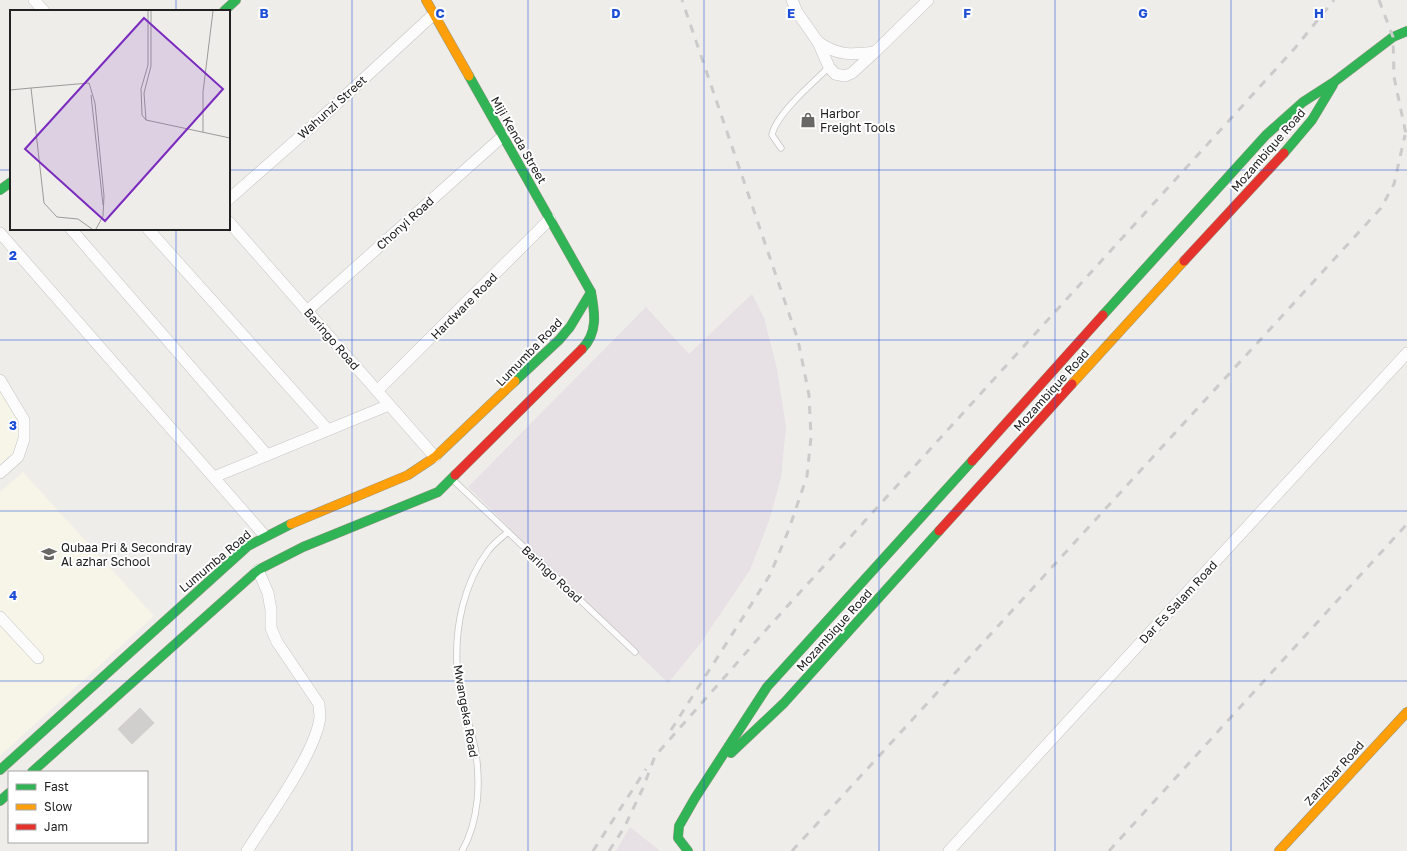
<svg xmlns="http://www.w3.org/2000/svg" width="1407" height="851" viewBox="0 0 1407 851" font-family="'Golos Text',sans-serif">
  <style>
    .industrial { fill: #e7e0e4 }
    .education { fill: #f6f5e8 }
    .building { fill: #d1cfcd; stroke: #d2cfcc }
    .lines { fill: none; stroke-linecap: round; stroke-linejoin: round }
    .lane-casing { stroke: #c5c4c2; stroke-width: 7 }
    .street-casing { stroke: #c5c4c2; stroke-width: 12 }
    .fast-casing { stroke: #969784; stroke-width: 10 }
    .slow-casing { stroke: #969784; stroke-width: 10 }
    .jam-casing { stroke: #969784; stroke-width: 10 }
    .lane { stroke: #fdfcfc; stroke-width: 5.5 }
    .street { stroke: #fdfcfc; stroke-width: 11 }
    .fast { stroke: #30b455; stroke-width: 9 }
    .slow { stroke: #ff9f0a; stroke-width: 9 }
    .jam { stroke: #e5322d; stroke-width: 9 }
    .rail { stroke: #cbcbcb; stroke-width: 3; stroke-dasharray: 8 8; stroke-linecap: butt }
    .grid { fill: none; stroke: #1d4ed8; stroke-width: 1; stroke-opacity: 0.55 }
    .labels { text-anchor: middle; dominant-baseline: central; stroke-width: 4; stroke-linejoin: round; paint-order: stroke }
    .street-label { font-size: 12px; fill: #212121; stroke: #fff }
    .poi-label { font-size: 12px; fill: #212121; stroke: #fff; text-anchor: start }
    .inset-road { fill: none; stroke: #9d9b9a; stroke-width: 1 }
    .view { fill: #7b2cbf; fill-opacity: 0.15; stroke: #7b2cbf; stroke-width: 2 }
    .inset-edge { fill: none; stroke: #212121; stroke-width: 2 }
    .grid-label { font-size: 13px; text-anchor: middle; font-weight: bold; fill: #1d4ed8; stroke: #fff; stroke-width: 4; stroke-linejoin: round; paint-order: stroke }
  </style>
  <rect width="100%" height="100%" fill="#efedea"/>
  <g class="industrial">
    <path d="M752,294L764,318L777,369L786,427L781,478L769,521L750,570L700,644L668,683L468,487L646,307L689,354Z"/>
    <path d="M630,827L660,851H616Z"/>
  </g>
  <g class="education">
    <path d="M0,378L28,440L0,465Z"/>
    <path d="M23,472L154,616L0,756V492Z"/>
  </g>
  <path class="building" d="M140,708L154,723L132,744L118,729Z"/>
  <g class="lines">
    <defs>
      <g id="lane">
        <path d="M781,148L772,135C776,114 813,83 829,67"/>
        <path d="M452,479L635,652"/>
        <path d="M462,851C479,821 481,782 475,748C469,721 458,693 457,665C455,626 464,583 488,551C493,544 501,538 508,532"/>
      </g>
      <g id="street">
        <path d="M34,0L44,11"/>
        <path d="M792,0L797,12L818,42L829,67L835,74L845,76L852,73L875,52L928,0"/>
        <path d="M818,42C838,56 852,55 875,52"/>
        <path d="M229,199L320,119L434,14"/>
        <path d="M229,222L435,457"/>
        <path d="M71,229L267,455"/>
        <path d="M148,229L328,430"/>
        <path d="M0,233L265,536"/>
        <path d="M307,311L503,136"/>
        <path d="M0,380L24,420V439L18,457L0,473"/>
        <path d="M377,391L550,219"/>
        <path d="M214,477L389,405"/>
        <path d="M0,617L38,658"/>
        <path d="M247,851C267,819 316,753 320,717C320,713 319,708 319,704L277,642L271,628V610L268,593L258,570"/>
        <path d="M949,851L1407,353"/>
      </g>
      <g id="fast">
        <path d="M224,11L236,0"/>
        <path d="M469,76L591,292C595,313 598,333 582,349"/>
        <path d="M1284,153L1312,120L1333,85"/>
        <path d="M0,190L11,182"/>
        <path d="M1103,315L1266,135L1303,102L1334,82L1393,37L1407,31"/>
        <path d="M515,381L559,340L570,327L591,292"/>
        <path d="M731,753L784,703L939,531"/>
        <path d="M0,770L248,546L291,524"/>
        <path d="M32,772L258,570L303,547L438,492L455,475"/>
        <path d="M0,801L9,793"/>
        <path d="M688,851L678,838L679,826L695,798L767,687L972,461"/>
      </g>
      <g id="slow">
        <path d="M426,0L469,76"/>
        <path d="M1072,384L1184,261"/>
        <path d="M291,524L408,475L435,457L515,381"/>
        <path d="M1279,851L1407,712"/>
      </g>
      <g id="jam">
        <path d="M1184,261L1284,153"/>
        <path d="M972,461L1103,315"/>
        <path d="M455,475L582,349"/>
        <path d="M939,531L1072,384"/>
      </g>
    </defs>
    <use href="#lane" class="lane-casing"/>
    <use href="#street" class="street-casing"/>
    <use href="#fast" class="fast-casing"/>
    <use href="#slow" class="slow-casing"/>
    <use href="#jam" class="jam-casing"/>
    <use href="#lane" class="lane"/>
    <use href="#street" class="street"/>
    <use href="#fast" class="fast"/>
    <use href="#slow" class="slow"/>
    <use href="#jam" class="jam"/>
    <g class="rail">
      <path d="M1379,0L1393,37L1394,77L1407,139"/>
      <path d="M671,730L770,575L789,529L807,476L811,437L809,395L798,340L682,0"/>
      <path d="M593,851L646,769"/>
      <path d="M609,851L624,828L643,788L655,756L773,622L1295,48L1334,0"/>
      <path d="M792,851L1381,208L1394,184L1405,135"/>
      <path d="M1109,851L1407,524"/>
    </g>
  </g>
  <path class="grid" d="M176,0V11M352,0V851M528,0V851M704,0V851M879,0V851M1055,0V851M1231,0V851M0,170H11M229,170H1407M176,229V851M0,340H1407M0,511H1407M0,681H1407"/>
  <defs>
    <symbol id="shop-bare" viewBox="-9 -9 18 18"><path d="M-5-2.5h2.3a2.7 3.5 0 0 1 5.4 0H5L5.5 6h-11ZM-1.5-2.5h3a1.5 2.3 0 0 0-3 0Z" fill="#696867" stroke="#fff" stroke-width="2.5" paint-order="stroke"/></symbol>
    <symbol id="school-bare" viewBox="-9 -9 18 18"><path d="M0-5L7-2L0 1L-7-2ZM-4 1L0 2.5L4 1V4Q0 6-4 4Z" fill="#696867" stroke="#fff" stroke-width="2.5" paint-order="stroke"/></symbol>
  </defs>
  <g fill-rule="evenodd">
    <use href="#shop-bare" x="797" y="109" width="22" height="22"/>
    <use href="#school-bare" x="38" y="543" width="22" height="22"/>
  </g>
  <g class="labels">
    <g class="street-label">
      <text transform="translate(332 107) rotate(-42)">Wahunzi Street</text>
      <text transform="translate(519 140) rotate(60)">Miji Kenda Street</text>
      <text transform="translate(1268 150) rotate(-49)">Mozambique Road</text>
      <text transform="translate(405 223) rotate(-42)">Chonyi Road</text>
      <text transform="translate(464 306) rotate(-45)">Hardware Road</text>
      <text transform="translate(332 339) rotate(49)">Baringo Road</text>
      <text transform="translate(529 352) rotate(-46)">Lumumba Road</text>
      <text transform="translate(1051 390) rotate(-48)">Mozambique Road</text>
      <text transform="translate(215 561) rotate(-40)">Lumumba Road</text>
      <text transform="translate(552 574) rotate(43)">Baringo Road</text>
      <text transform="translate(1178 602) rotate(-47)">Dar Es Salam Road</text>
      <text transform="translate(834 630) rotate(-48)">Mozambique Road</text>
      <text transform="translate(466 711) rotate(80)">Mwangeka Road</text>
      <text transform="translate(1334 773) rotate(-48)">Zanzibar Road</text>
    </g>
    <g class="poi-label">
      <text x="820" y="113">Harbor<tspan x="820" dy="14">Freight Tools</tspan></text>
      <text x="61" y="547">Qubaa Pri &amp; Secondray<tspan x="61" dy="14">Al azhar School</tspan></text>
    </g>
  </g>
  <g transform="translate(10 10)">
    <rect width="220" height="220" fill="#efedea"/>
    <path class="inset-road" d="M21,78L79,73L85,93L94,186L93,206L86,219M0,80L21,78L34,193L47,207L68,209L82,219M81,85L93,195M136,110L132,105L131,79L138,55V1M136,110L134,83L141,56V1M136,110L220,128M193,122V82L203,1"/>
    <path class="view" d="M134,8L213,79L95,211L15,139Z"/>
    <rect width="220" height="220" class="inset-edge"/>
  </g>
  <g class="grid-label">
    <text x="264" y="18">B</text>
    <text x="440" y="18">C</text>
    <text x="616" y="18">D</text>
    <text x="791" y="18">E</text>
    <text x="967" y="18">F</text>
    <text x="1143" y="18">G</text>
    <text x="1319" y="18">H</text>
    <text x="13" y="260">2</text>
    <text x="13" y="430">3</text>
    <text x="13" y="600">4</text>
  </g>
  <rect x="8" y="771" width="140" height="72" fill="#ffffff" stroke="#a6a6a6"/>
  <rect x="16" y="784" width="20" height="6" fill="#30b455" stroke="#a6a6a6"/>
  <text x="44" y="791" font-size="12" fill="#212121">Fast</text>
  <rect x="16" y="804" width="20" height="6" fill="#ff9f0a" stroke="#a6a6a6"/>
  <text x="44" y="811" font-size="12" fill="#212121">Slow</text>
  <rect x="16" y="824" width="20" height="6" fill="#e5322d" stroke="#a6a6a6"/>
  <text x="44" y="831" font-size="12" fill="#212121">Jam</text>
</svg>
